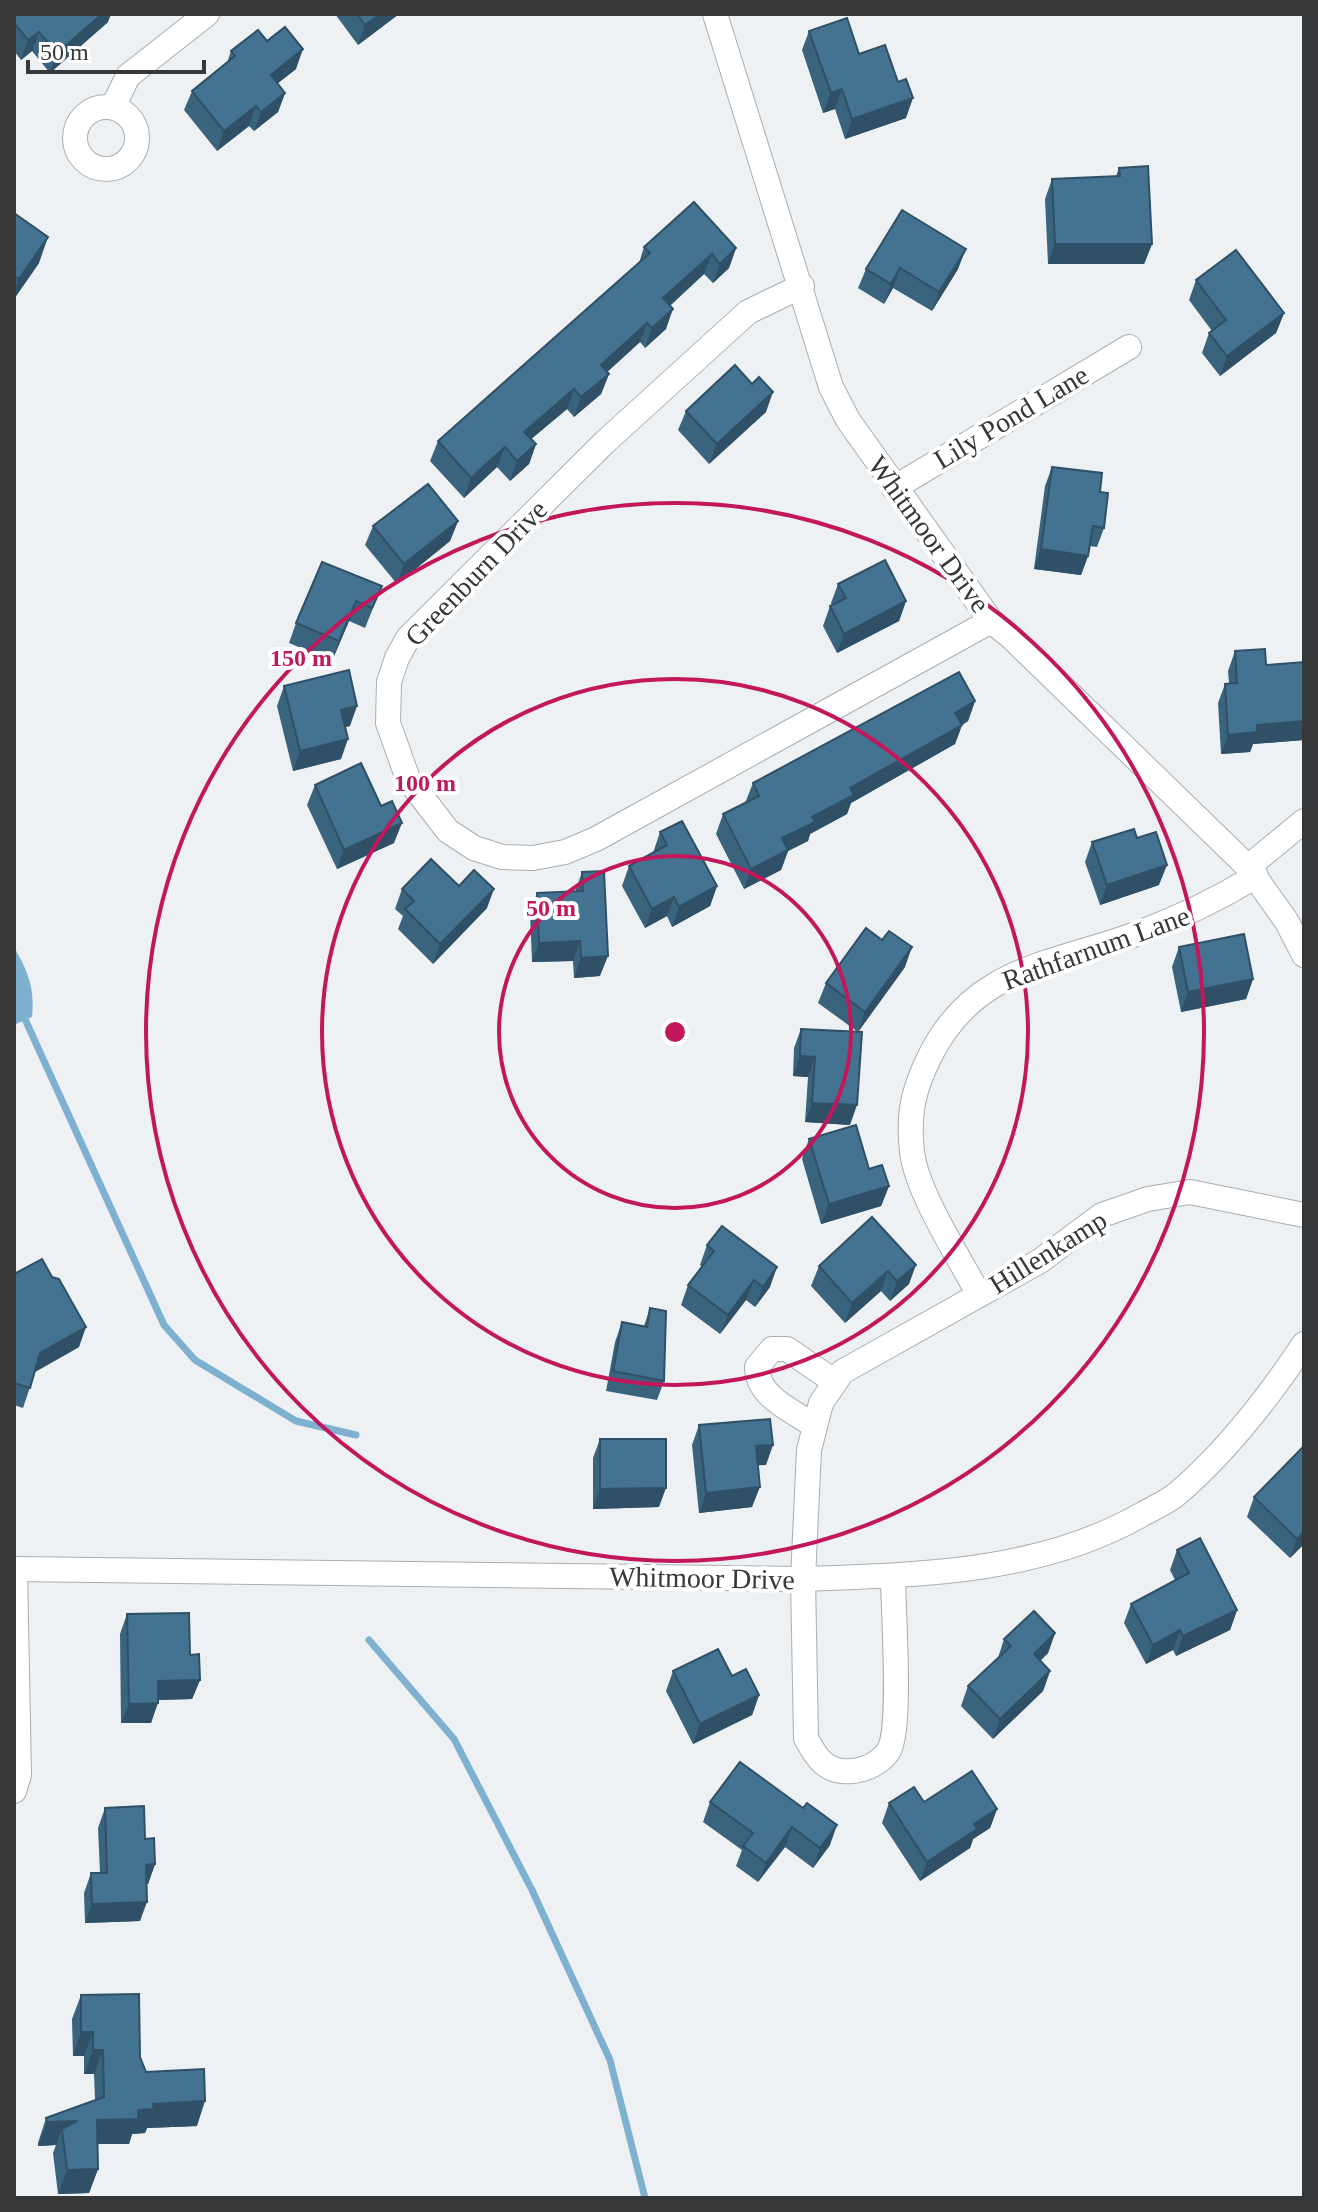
<svg xmlns="http://www.w3.org/2000/svg" width="1318" height="2212" viewBox="0 0 1318 2212" font-family="'Times New Roman',serif">
  <style>
    .water { fill: #7eb0d0 }
    .lines { fill: none; stroke-linecap: round; stroke-linejoin: round }
    .stream { stroke: #7eb0d0; stroke-width: 7 }
    .street-casing { stroke: #abaeb0; stroke-width: 26 }
    .street { stroke: #fff; stroke-width: 24 }
    .wall { fill: #3a637d }
    .shaded-wall { fill: #2f5066 }
    .building { fill: #437391; stroke: #2f5066; stroke-width: 2 }
    .ring { fill: none; stroke: #c2185b; stroke-width: 4 }
    .labels { text-anchor: middle; dominant-baseline: central; stroke-width: 8; stroke-linejoin: round; paint-order: stroke }
    .street-label { font-size: 28px; fill: #363738; stroke: #fff }
    .centre { fill: #c2185b; stroke: #fff; stroke-width: 4 }
    .ring-label { font-size: 24px; text-anchor: middle; font-weight: bold; fill: #c2185b; stroke: #fff; stroke-width: 8; stroke-linejoin: round; paint-order: stroke }
  </style>
  <rect width="100%" height="100%" fill="#eef1f3"/>
  <path class="water" d="M14,947C28,971 35,989 32,1017L14,1025Z"/>
  <g class="lines">
    <g class="stream">
      <path d="M14,995L164,1325L195,1360L296,1421L356,1435"/>
      <path d="M369,1640L454,1739L532,1890L610,2060L645,2198"/>
    </g>
    <defs>
      <g id="street">
        <path d="M715,14L831,387L848,420L991,621L1011,637L1248,867L1287,922L1304,955"/>
        <circle cx="106" cy="138" r="31"/>
        <path d="M113,107L128,76L207,14"/>
        <path d="M802,286L748,312L605,442L408,638L397,658L389,682L388,723L408,779L448,831L474,848L502,857L533,858L565,852L596,839L991,621"/>
        <path d="M894,488L1129,347"/>
        <path d="M1248,867L1304,821"/>
        <path d="M979,1295C959,1257 917,1193 912,1152C908,1113 913,1091 929,1058C973,967 1051,965 1136,934C1179,918 1217,900 1256,876"/>
        <path d="M815,1426C793,1411 757,1397 757,1367L772,1349H787L835,1382"/>
        <path d="M14,1569L803,1579C918,1575 1039,1573 1141,1515C1153,1508 1168,1502 1178,1493C1227,1451 1268,1398 1304,1344"/>
        <path d="M893,1576C893,1608 902,1727 889,1750C882,1762 866,1770 852,1771C827,1774 816,1758 806,1738L803,1579L809,1450L821,1403L842,1372L1040,1261L1102,1215L1148,1199L1190,1192L1304,1215"/>
        <path d="M14,1791L19,1775L15,1569"/>
      </g>
    </defs>
    <use href="#street" class="street-casing"/>
    <use href="#street" class="street"/>
  </g>
  <g class="wall">
    <path d="M335,14H399L358,45Z"/>
    <path d="M14,15L108,22L50,73L32,51L21,60L14,51Z"/>
    <path d="M809,31L859,54L898,82L906,118L845,139L835,109L823,113L802,50Z"/>
    <path d="M267,41L296,69L278,83L285,93L278,112L254,131L249,126L217,151L184,110L192,91L227,63L231,51Z"/>
    <path d="M1119,168L1152,244L1144,264H1048L1045,199L1052,179L1116,176Z"/>
    <path d="M14,213L39,263L14,299Z"/>
    <path d="M644,247L736,248L729,268L713,283L704,274L670,306L666,329L645,348L640,342L607,372L609,374L601,394L574,417L567,409L531,439L536,444L529,464L510,481L497,467L464,498L430,461L438,441L639,263Z"/>
    <path d="M866,269H958L932,311L893,288L884,304L858,288Z"/>
    <path d="M1196,280L1284,313L1276,333L1220,376L1202,353L1209,333L1212,331L1189,300Z"/>
    <path d="M686,411L766,412L709,464L678,430Z"/>
    <path d="M1052,467L1100,492L1104,528L1097,547L1090,546L1088,556L1081,575L1034,569L1045,486Z"/>
    <path d="M458,521L450,541L397,584L365,545L373,526Z"/>
    <path d="M838,584L906,601L899,621L837,653L823,626L830,606L832,605L831,603Z"/>
    <path d="M382,586L365,628L349,621L332,661L289,643L296,623Z"/>
    <path d="M1235,651L1266,665L1304,662V740L1253,744L1250,752L1221,754L1218,703L1225,684L1229,683L1228,671Z"/>
    <path d="M284,686L350,726L345,727L341,759L293,771L277,706Z"/>
    <path d="M975,701L968,721L962,725L955,744L851,803L847,814L810,834L808,841L788,851L781,870L744,889L716,834L723,814L745,803L753,783Z"/>
    <path d="M315,785L394,843L337,869L307,805Z"/>
    <path d="M660,832L717,886L710,906L672,927L667,916L645,928L622,886L629,866L653,853Z"/>
    <path d="M1137,838L1159,885L1100,905L1085,862L1092,842Z"/>
    <path d="M582,872L600,976L574,978L573,961L532,962L530,913L537,893L575,892Z"/>
    <path d="M459,886L487,908L433,964L398,929L403,916L395,909L402,889Z"/>
    <path d="M1179,947L1253,979L1246,999L1181,1012L1172,967Z"/>
    <path d="M905,967L858,1032L818,1003L826,983Z"/>
    <path d="M801,1029L850,1125L805,1122L808,1077L793,1076L794,1048Z"/>
    <path d="M809,1139L869,1169L889,1186L881,1206L821,1224L802,1159Z"/>
    <path d="M872,1217L909,1284L890,1301L881,1291L845,1323L811,1286L819,1266Z"/>
    <path d="M707,1245L770,1287L755,1307L746,1300L720,1334L681,1305L688,1285L702,1267L700,1265Z"/>
    <path d="M14,1274L79,1347L35,1372L23,1408L14,1405Z"/>
    <path d="M650,1308L664,1381L657,1400L606,1391L615,1342L622,1322L644,1326Z"/>
    <path d="M699,1425L766,1465H757L752,1507L699,1513L692,1445Z"/>
    <path d="M600,1439L659,1507L593,1509V1458Z"/>
    <path d="M1304,1446V1544L1290,1558L1247,1517L1254,1497Z"/>
    <path d="M1177,1550L1237,1610L1230,1630L1176,1656L1173,1650L1146,1664L1124,1623L1131,1604L1175,1580L1170,1570Z"/>
    <path d="M127,1614L190,1655L200,1680L192,1699L158,1700L151,1723H121L120,1634Z"/>
    <path d="M1055,1633L1048,1653L1040,1661L1050,1671L1043,1691L993,1739L961,1706L968,1686L998,1658L1004,1639Z"/>
    <path d="M673,1671L732,1676L759,1695L752,1715L693,1744L666,1691Z"/>
    <path d="M740,1762L830,1845L813,1868L785,1847L758,1882L736,1866L742,1850L703,1822L710,1802Z"/>
    <path d="M889,1803L997,1809L990,1828L973,1839L970,1848L920,1881L882,1823Z"/>
    <path d="M105,1808L145,1839L155,1864L148,1884H147L140,1921L85,1923L84,1893L91,1873H100L98,1828Z"/>
    <path d="M81,1995L140,2057L146,2072L197,2126L147,2128L145,2133L132,2134L129,2144H97L98,2169L89,2193L58,2194L53,2153L56,2145L38,2146V2143L46,2118L95,2100L94,2074H84V2056H73L72,2019Z"/>
  </g>
  <g class="shaded-wall">
    <path d="M102,14H111L108,22L50,73L57,53Z"/>
    <path d="M380,14H399L358,45L365,25Z"/>
    <path d="M39,32L32,51L21,60L28,40Z"/>
    <path d="M303,49L296,69L264,94L271,75Z"/>
    <path d="M842,89L835,109L823,113L831,93Z"/>
    <path d="M285,93L278,112L254,131L261,112Z"/>
    <path d="M913,98L906,118L845,139L852,119Z"/>
    <path d="M256,106L249,126L217,151L224,131Z"/>
    <path d="M48,237L39,263L14,299V293L19,279Z"/>
    <path d="M1055,244H1152L1144,264H1048Z"/>
    <path d="M736,248L729,268L713,283L720,264Z"/>
    <path d="M966,249L958,269L932,311L939,292Z"/>
    <path d="M712,254L704,274L656,318L663,298Z"/>
    <path d="M900,268L893,288L884,304L891,284Z"/>
    <path d="M673,309L666,329L645,348L652,328Z"/>
    <path d="M1284,313L1276,333L1220,376L1227,356Z"/>
    <path d="M647,323L640,342L594,384L601,365Z"/>
    <path d="M609,374L601,394L574,417L581,397Z"/>
    <path d="M574,389L567,409L517,451L524,432Z"/>
    <path d="M773,392L766,412L709,464L717,444Z"/>
    <path d="M536,444L529,464L510,481L517,461Z"/>
    <path d="M505,447L497,467L464,498L471,478Z"/>
    <path d="M458,521L450,541L397,584L404,564Z"/>
    <path d="M1041,549L1088,556L1081,575L1034,569Z"/>
    <path d="M356,601L349,621L332,661L339,641Z"/>
    <path d="M906,601L899,621L837,653L844,634Z"/>
    <path d="M975,701L968,721L962,725L955,744L851,803L847,814L810,834L808,841L788,851L781,870L744,889L751,869L782,838L812,817L850,788L955,713Z"/>
    <path d="M357,706L350,726L334,730L341,710Z"/>
    <path d="M1304,721V740L1253,744L1250,752L1221,754L1228,735L1257,725Z"/>
    <path d="M348,739L341,759L293,771L300,751Z"/>
    <path d="M402,823L394,843L337,869L344,850Z"/>
    <path d="M1167,865L1159,885L1100,905L1107,885Z"/>
    <path d="M717,886L710,906L672,927L679,907Z"/>
    <path d="M494,889L487,908L433,964L440,944Z"/>
    <path d="M674,897L667,916L645,928L652,909Z"/>
    <path d="M580,941L573,961L532,962L539,943Z"/>
    <path d="M912,947L905,967L858,1032L865,1012Z"/>
    <path d="M608,956L600,976L574,978L581,958Z"/>
    <path d="M1253,979L1246,999L1181,1012L1188,992Z"/>
    <path d="M800,1056L815,1057L808,1077L793,1076Z"/>
    <path d="M812,1103L857,1105L850,1125L805,1122Z"/>
    <path d="M889,1186L881,1206L821,1224L829,1204Z"/>
    <path d="M916,1265L909,1284L890,1301L897,1281Z"/>
    <path d="M777,1267L770,1287L755,1307L763,1287Z"/>
    <path d="M888,1271L881,1291L845,1323L852,1303Z"/>
    <path d="M754,1280L746,1300L720,1334L728,1315Z"/>
    <path d="M86,1327L79,1347L33,1373L40,1353Z"/>
    <path d="M773,1445L766,1465L748,1466L756,1446Z"/>
    <path d="M760,1487L752,1507L699,1513L706,1493Z"/>
    <path d="M666,1488L659,1507L593,1509L600,1489Z"/>
    <path d="M1304,1532V1544L1290,1558L1297,1539Z"/>
    <path d="M1237,1610L1230,1630L1176,1656L1183,1636Z"/>
    <path d="M1180,1630L1173,1650L1146,1664L1153,1645Z"/>
    <path d="M1055,1633L1048,1653L1027,1674L1034,1654Z"/>
    <path d="M1050,1671L1043,1691L993,1739L1000,1719Z"/>
    <path d="M200,1680L192,1699L151,1700L158,1681Z"/>
    <path d="M759,1695L752,1715L693,1744L700,1724Z"/>
    <path d="M158,1703L151,1723H121L129,1704Z"/>
    <path d="M997,1809L990,1828L973,1839L970,1848L920,1881L927,1862L974,1824Z"/>
    <path d="M837,1825L830,1845L813,1868L820,1848Z"/>
    <path d="M792,1827L785,1847L758,1882L766,1863Z"/>
    <path d="M155,1864L148,1884H139L146,1865Z"/>
    <path d="M147,1902L140,1921L85,1923L92,1904Z"/>
    <path d="M81,2032H93L84,2056H73Z"/>
    <path d="M93,2050H103L94,2074H84Z"/>
    <path d="M205,2101L197,2126L147,2128L145,2133L132,2134L129,2144H88L97,2120L153,2104Z"/>
    <path d="M77,2121L62,2129L56,2145L38,2146L47,2122Z"/>
    <path d="M98,2169L89,2193L58,2194L67,2170Z"/>
  </g>
  <g class="building">
    <path d="M15,14H102L57,53L39,32L28,40L14,23Z"/>
    <path d="M357,14H380L365,25Z"/>
    <path d="M847,18L859,54L885,45L898,82L906,79L913,98L852,119L842,89L831,93L809,31Z"/>
    <path d="M285,27L303,49L271,75L285,93L261,112L256,106L224,131L192,91L235,56L231,51L258,30L267,41Z"/>
    <path d="M1148,166L1152,244H1055L1052,179L1120,176L1119,168Z"/>
    <path d="M694,202L736,248L720,264L712,254L663,298L673,309L652,328L647,323L601,365L609,374L581,397L574,389L524,432L536,444L517,461L505,447L471,478L438,441L650,253L644,247Z"/>
    <path d="M902,210L966,249L939,292L900,268L891,284L866,269Z"/>
    <path d="M14,213L48,237L19,279L14,276Z"/>
    <path d="M1236,250L1284,313L1227,356L1209,333L1226,320L1196,280Z"/>
    <path d="M735,365L752,384L759,377L773,392L717,444L686,411Z"/>
    <path d="M1052,467L1102,473L1100,492L1108,493L1104,528L1093,526L1088,556L1041,549Z"/>
    <path d="M428,484L458,521L404,564L373,526Z"/>
    <path d="M885,560L906,601L844,634L830,606L846,598L838,584Z"/>
    <path d="M322,562L382,586L372,608L356,601L339,641L296,623Z"/>
    <path d="M1265,649L1266,665L1304,662V721L1257,725V732L1228,735L1225,684L1237,683L1235,651Z"/>
    <path d="M349,670L357,706L341,710L348,739L300,751L284,686Z"/>
    <path d="M959,672L975,701L955,713L962,725L850,788L854,795L812,817L815,822L782,838L788,850L751,869L723,814L759,796L753,783Z"/>
    <path d="M361,763L381,806L392,801L402,823L344,850L315,785Z"/>
    <path d="M682,821L717,886L679,907L674,897L652,909L629,866L667,845L660,832Z"/>
    <path d="M1134,829L1137,838L1156,832L1167,865L1107,885L1092,842Z"/>
    <path d="M431,859L459,886L474,870L494,889L440,944L405,909L414,901L402,889Z"/>
    <path d="M604,871L608,956L581,958L580,941L539,943L537,893L583,891L582,872Z"/>
    <path d="M866,928L882,940L889,931L912,947L865,1012L826,983Z"/>
    <path d="M1244,934L1253,979L1188,992L1179,947Z"/>
    <path d="M801,1029L862,1032L857,1105L812,1103L815,1057L800,1056Z"/>
    <path d="M856,1125L869,1169L882,1165L889,1186L829,1204L809,1139Z"/>
    <path d="M872,1217L916,1265L897,1281L888,1271L852,1303L819,1266Z"/>
    <path d="M722,1226L777,1267L763,1287L754,1280L728,1315L688,1285L714,1251L707,1245Z"/>
    <path d="M42,1259L52,1277L59,1279L86,1327L40,1353L30,1388L14,1383V1274Z"/>
    <path d="M650,1308L666,1311L664,1381L613,1371L622,1322L647,1327Z"/>
    <path d="M770,1419L773,1445L756,1446L760,1487L706,1493L699,1425Z"/>
    <path d="M600,1439H666V1488L600,1489Z"/>
    <path d="M1304,1446V1532L1297,1539L1254,1497Z"/>
    <path d="M1200,1538L1237,1610L1183,1636L1180,1630L1153,1645L1131,1604L1189,1573L1177,1550Z"/>
    <path d="M1034,1611L1055,1633L1034,1654L1050,1671L1000,1719L968,1686L1011,1646L1004,1639Z"/>
    <path d="M189,1613L190,1655L199,1654L200,1680L158,1681V1703L129,1704L127,1614Z"/>
    <path d="M718,1649L732,1676L746,1669L759,1695L700,1724L673,1671Z"/>
    <path d="M740,1762L803,1808L807,1803L837,1825L820,1848L792,1827L766,1863L743,1846L753,1833L710,1802Z"/>
    <path d="M972,1771L997,1809L974,1824L977,1829L927,1862L889,1803L914,1787L924,1802Z"/>
    <path d="M144,1806L145,1839L154,1838L155,1864L146,1865L147,1902L92,1904L91,1873H107L105,1808Z"/>
    <path d="M139,1994L140,2057L146,2072L204,2069L205,2101L153,2104L154,2109L138,2110V2119L97,2120L98,2169L67,2170L62,2129L77,2121L47,2122L46,2118L104,2097L103,2050H93V2032H81V1995Z"/>
  </g>
  <g class="ring">
    <circle cx="675" cy="1032" r="176"/>
    <circle cx="675" cy="1032" r="353"/>
    <circle cx="675" cy="1032" r="529"/>
  </g>
  <g class="labels">
    <g class="street-label">
      <text transform="translate(1011 417) rotate(-31)">Lily Pond Lane</text>
      <text transform="translate(929 534) rotate(54)">Whitmoor Drive</text>
      <text transform="translate(476 573) rotate(-46)">Greenburn Drive</text>
      <text transform="translate(1096 948) rotate(-20)">Rathfarnum Lane</text>
      <text transform="translate(1048 1252) rotate(-32)">Hillenkamp</text>
      <text transform="translate(702 1578) rotate(1)">Whitmoor Drive</text>
    </g>
  </g>
  <circle cx="675" cy="1032" r="12" class="centre"/>
  <g class="ring-label">
    <text x="301" y="666">150 m</text>
    <text x="425" y="791">100 m</text>
    <text x="551" y="916">50 m</text>
  </g>
  <rect width="1318" height="2212" fill="none" stroke="#363738" stroke-width="32"/>
  <path d="M28 60v12h176v-12" fill="none" stroke="#363738" stroke-width="4"/>
  <text x="40" y="60" font-size="24" fill="#363738" stroke="#ffffff" stroke-width="6" paint-order="stroke">50 m</text>
</svg>
